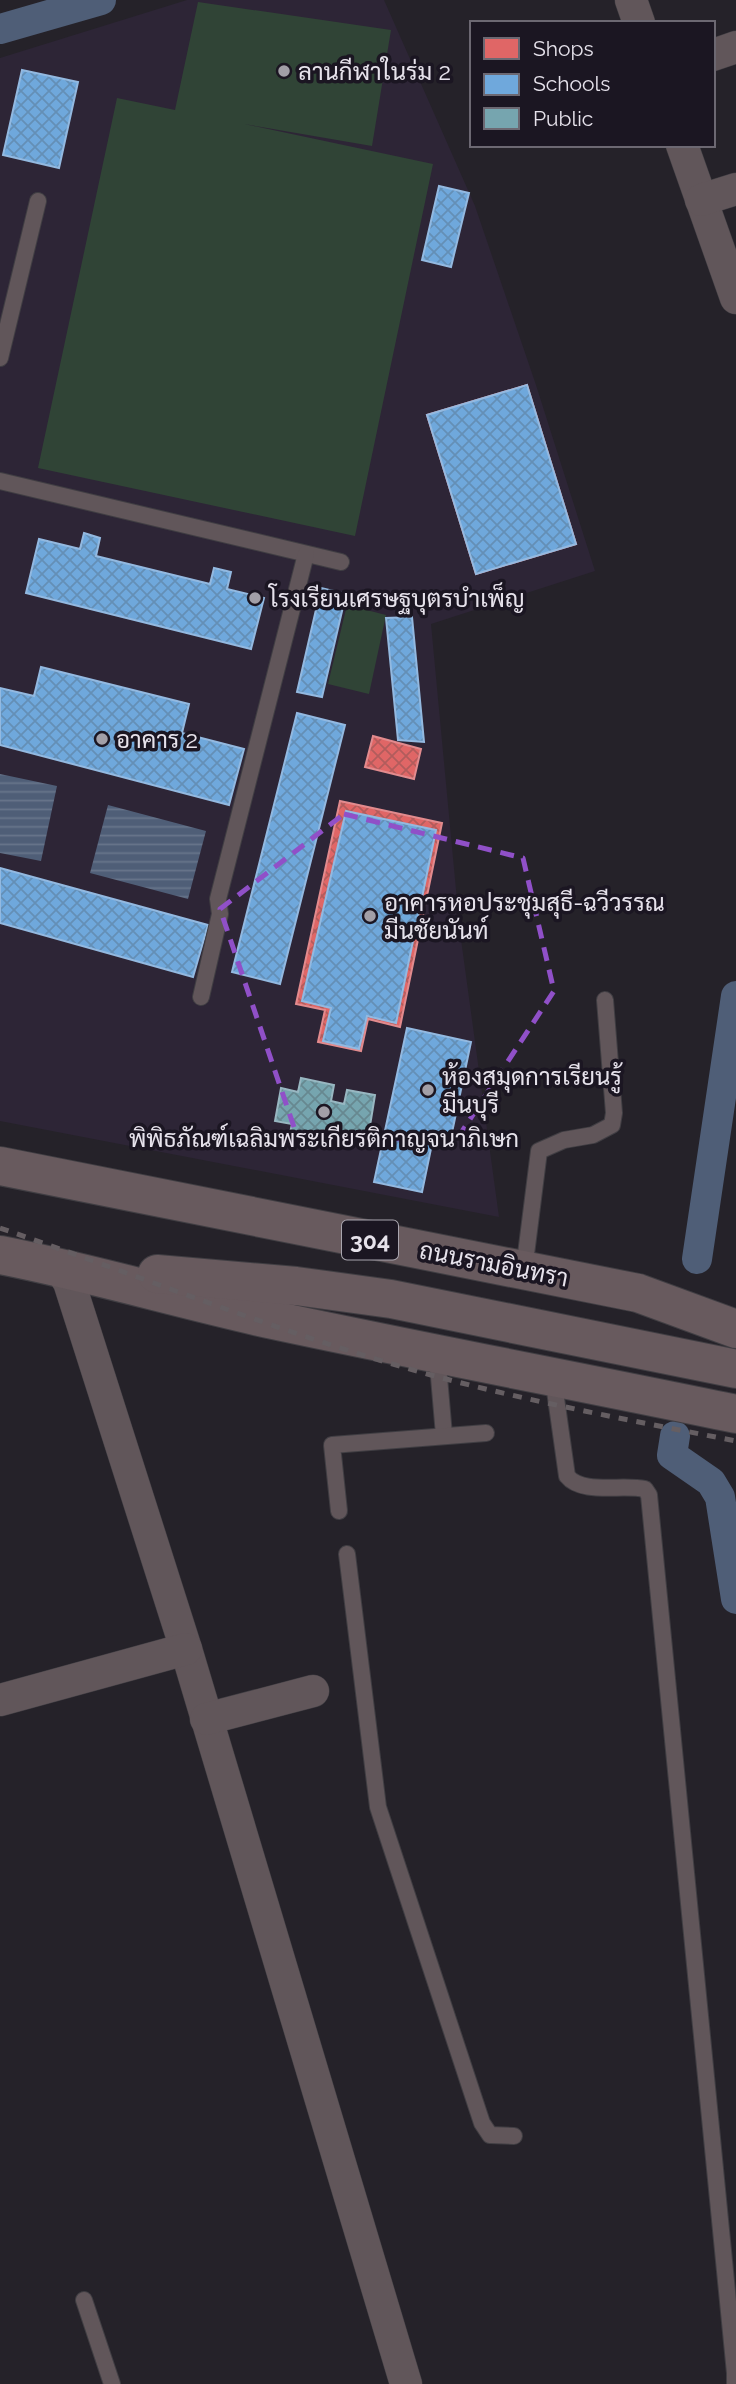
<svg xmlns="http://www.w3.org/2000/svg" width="736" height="2384" viewBox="0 0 736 2384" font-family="Raleway,Sarabun,sans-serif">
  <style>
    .built { fill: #2d2536 }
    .garden { fill: #304436 }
    .water { fill: url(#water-rules) }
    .shops { fill: url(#shops-cross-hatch); stroke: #e28b8e; stroke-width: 2 }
    .schools { fill: url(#schools-cross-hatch); stroke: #93b9e0; stroke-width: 2 }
    .public { fill: url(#public-cross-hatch); stroke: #98b7c1; stroke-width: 2 }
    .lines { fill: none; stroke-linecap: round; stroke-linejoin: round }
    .canal { stroke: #4f5e77; stroke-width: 30 }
    .service-casing { stroke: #403e43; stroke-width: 18 }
    .minor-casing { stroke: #403e43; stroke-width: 33 }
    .trunk-casing { stroke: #403e43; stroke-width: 40 }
    .service { stroke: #61565a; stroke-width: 16 }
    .minor { stroke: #61565a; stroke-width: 32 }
    .trunk { stroke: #685a5e; stroke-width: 38 }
    .rail { stroke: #655e62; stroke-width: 5; stroke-dasharray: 9 9; stroke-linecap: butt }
    .marked { fill: none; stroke: #9050c8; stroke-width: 5; stroke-dasharray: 14 9; stroke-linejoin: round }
    .poi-dot { fill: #a29fa7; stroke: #1b1622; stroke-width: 2.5 }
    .labels { text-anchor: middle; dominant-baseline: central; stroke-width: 7; stroke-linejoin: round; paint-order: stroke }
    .shield { fill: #1b1622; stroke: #a9a5af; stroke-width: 2 }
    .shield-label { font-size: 23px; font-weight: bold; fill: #e6e2eb }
    .poi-label { font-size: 24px; fill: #e6e2eb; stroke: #1b1622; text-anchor: start }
    .street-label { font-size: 24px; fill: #e6e2eb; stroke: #1b1622 }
  </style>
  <defs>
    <pattern id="water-rules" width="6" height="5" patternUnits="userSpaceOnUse" patternTransform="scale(1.75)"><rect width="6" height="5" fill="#4f5e77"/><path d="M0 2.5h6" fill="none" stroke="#68758a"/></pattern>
    <pattern id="shops-cross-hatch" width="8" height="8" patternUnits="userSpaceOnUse" patternTransform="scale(1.75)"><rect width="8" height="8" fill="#e06666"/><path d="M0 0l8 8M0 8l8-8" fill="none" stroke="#b25c5c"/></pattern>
    <pattern id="schools-cross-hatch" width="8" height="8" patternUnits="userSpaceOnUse" patternTransform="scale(1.75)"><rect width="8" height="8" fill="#6fa8dc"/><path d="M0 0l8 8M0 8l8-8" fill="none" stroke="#648fb6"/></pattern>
    <pattern id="public-cross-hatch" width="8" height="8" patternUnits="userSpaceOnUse" patternTransform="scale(1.75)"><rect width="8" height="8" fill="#76a5af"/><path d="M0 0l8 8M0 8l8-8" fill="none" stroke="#678890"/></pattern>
  </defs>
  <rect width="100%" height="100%" fill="#252229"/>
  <path class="built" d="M187,0H384L475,206L536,385L595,571L431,624L460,932L499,1217L0,1121V58Z"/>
  <g class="garden">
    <path d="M198,2L391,30L372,146L244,124L433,164L355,536L38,468L117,98L175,110Z"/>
    <path d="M347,605L386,615L369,694L328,684Z"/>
  </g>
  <g class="water">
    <path d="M0,774L57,786L41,861L0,853Z"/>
    <path d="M108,805L206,831L188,899L90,873Z"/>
  </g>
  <g class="shops">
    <path d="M527,385L576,544L476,574L427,415Z"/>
    <path d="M373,736L421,749L414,779L365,767Z"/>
    <path d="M340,801L442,823L400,1027L368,1019L361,1051L318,1042L325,1010L296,1004Z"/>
  </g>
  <g class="schools">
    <path d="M22,70L78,82L59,168L3,155Z"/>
    <path d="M439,186L469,193L451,267L422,260Z"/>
    <path d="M527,385L576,544L476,574L427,415Z"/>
    <path d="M84,533L100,538L96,556L210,584L214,568L231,572L227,589L264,598L251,649L26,593L39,539L80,549Z"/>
    <path d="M321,588L346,594L322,697L297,692Z"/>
    <path d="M412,617L424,742L398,740L386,618Z"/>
    <path d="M41,667L189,704L182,733L244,749L229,805L0,745V688L34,696Z"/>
    <path d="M297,713L345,725L280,984L232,972Z"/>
    <path d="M346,811L436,830L396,1023L367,1016L359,1049L323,1041L331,1008L302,1001Z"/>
    <path d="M0,868L208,925L193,977L0,923Z"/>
    <path d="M407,1028L471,1042L450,1142L433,1139L422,1192L374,1182Z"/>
  </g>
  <path class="public" d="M301,1078L334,1085L331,1101L344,1104L347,1090L375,1095L368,1138L322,1130L321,1139L290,1133L292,1124L275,1121L281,1088L298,1092Z"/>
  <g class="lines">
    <g class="canal">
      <path d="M0,29L101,0"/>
      <path d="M697,1259L736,996"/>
      <path d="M675,1436L672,1455L711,1482L720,1497L736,1599"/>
    </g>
    <defs>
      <g id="service">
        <path d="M0,358L38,201"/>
        <path d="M0,481L341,562"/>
        <path d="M201,997L220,914L218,899L306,554"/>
        <path d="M524,1270L539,1151L564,1140L593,1135L612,1125L614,1113L605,1000"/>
        <path d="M437,1354L444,1435"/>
        <path d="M553,1377L567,1476C582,1495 622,1484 645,1489L649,1495L735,2373V2384"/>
        <path d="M339,1511L332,1445L486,1433"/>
        <path d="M347,1554L378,1807L482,2123L490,2135L514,2136"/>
        <path d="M84,2300L112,2384"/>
      </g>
      <g id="minor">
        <path d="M631,0L639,23"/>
        <path d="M713,55L736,47"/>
        <path d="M682,145L736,298"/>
        <path d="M701,200L736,189"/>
        <path d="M58,1266L69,1282L85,1332L186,1649L406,2384"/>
        <path d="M0,1700L186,1649"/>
        <path d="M206,1719L313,1691"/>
      </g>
      <g id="trunk">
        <path d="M0,1166L638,1293L736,1329"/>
        <path d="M0,1255C92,1273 182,1300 273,1320C427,1353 582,1382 736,1414"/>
        <path d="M157,1274L296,1286L391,1299L736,1369"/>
      </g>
    </defs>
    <use href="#service" class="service-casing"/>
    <use href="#minor" class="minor-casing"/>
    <use href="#trunk" class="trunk-casing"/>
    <use href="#service" class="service"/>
    <use href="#minor" class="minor"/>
    <use href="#trunk" class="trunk"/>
    <path class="rail" d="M0,1228C143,1277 285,1335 431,1375C531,1402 634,1421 736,1441"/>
  </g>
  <path class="marked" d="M344,814L523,858L554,991L455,1142L296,1133L220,909Z"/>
  <g class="poi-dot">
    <circle cx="284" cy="71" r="7"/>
    <circle cx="255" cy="598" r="7"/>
    <circle cx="102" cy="739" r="7"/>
    <circle cx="370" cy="916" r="7"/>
    <circle cx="428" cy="1090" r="7"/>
    <circle cx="324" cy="1112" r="7"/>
  </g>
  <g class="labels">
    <rect class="shield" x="342" y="1220.5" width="56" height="39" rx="5"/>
    <g class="shield-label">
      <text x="370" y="1240">304</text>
    </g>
    <g class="poi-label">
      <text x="298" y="71">ลานกีฬาในร่ม 2</text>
      <text x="269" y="598">โรงเรียนเศรษฐบุตรบำเพ็ญ</text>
      <text x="116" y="739">อาคาร 2</text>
      <text x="384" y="902">อาคารหอประชุมสุธี-ฉวีวรรณ<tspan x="384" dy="28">มีนชัยนันท์</tspan></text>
      <text x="442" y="1076">ห้องสมุดการเรียนรู้<tspan x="442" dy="28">มีนบุรี</tspan></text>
      <text x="324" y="1138" text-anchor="middle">พิพิธภัณฑ์เฉลิมพระเกียรติกาญจนาภิเษก</text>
    </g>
    <g class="street-label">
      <text transform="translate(494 1264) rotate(11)">ถนนรามอินทรา</text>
    </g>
  </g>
  <rect x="470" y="21" width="245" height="126" fill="#1b1622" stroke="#6c6872" stroke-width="2"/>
  <rect x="484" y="38" width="35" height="21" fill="#e06666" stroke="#6c6872" stroke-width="2"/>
  <text x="533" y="56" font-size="21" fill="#e6e2eb">Shops</text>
  <rect x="484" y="74" width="35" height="21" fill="#6fa8dc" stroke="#6c6872" stroke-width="2"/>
  <text x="533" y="91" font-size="21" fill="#e6e2eb">Schools</text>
  <rect x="484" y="108" width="35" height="21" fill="#76a5af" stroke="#6c6872" stroke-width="2"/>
  <text x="533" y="126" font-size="21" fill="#e6e2eb">Public</text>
</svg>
